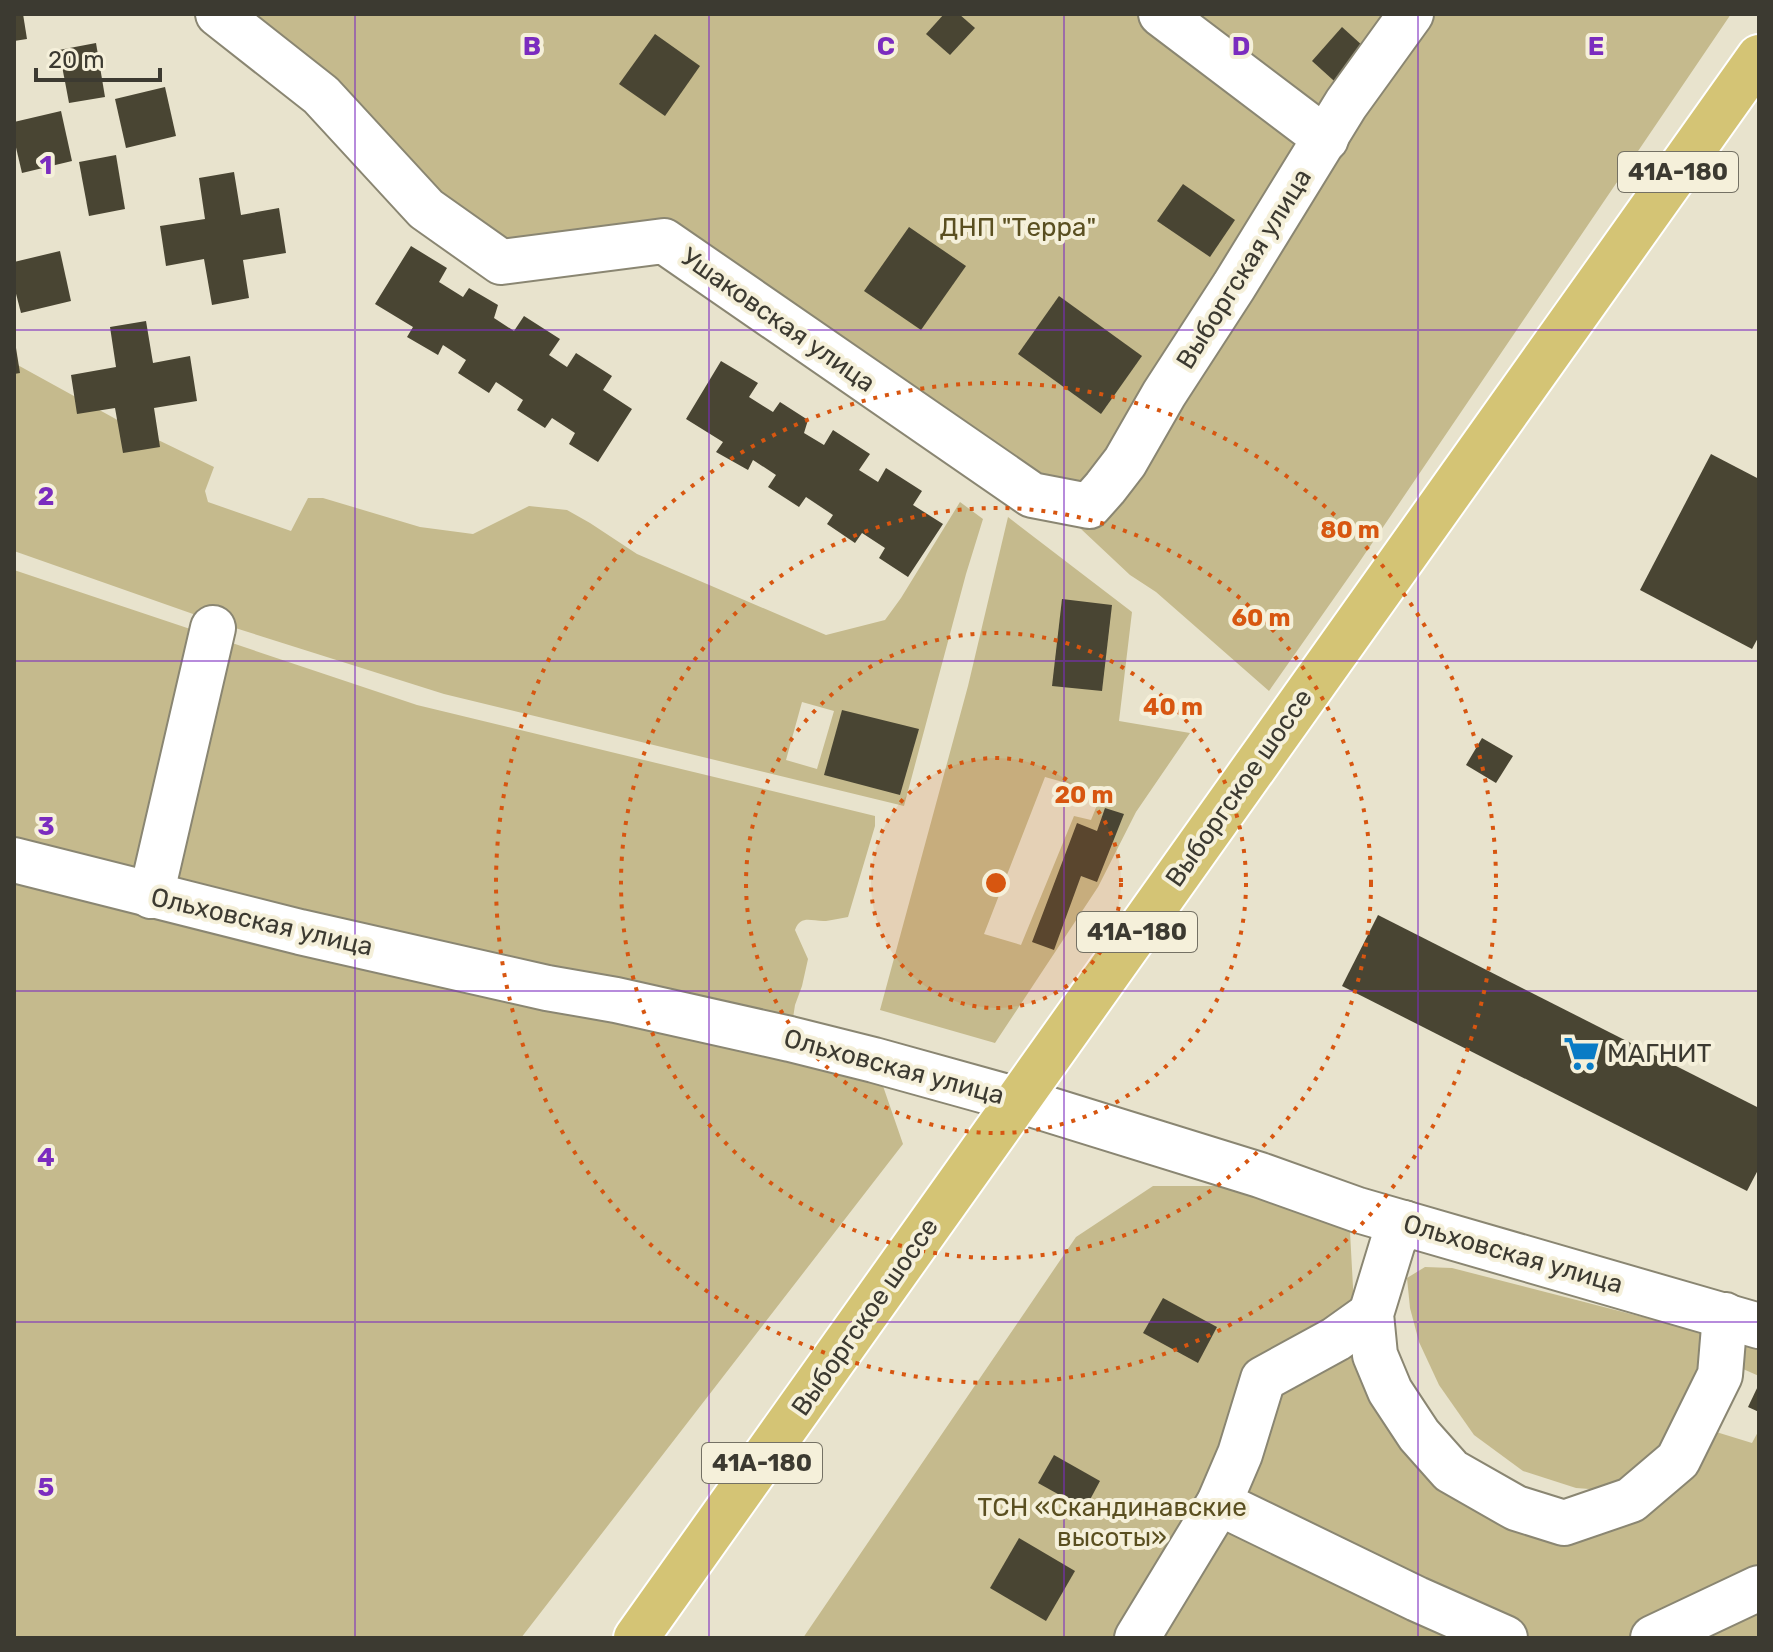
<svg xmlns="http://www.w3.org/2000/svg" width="1773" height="1652" viewBox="0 0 1773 1652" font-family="Rubik,sans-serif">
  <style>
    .green { fill: #c5ba8d; fill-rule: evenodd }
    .building { fill: #494533 }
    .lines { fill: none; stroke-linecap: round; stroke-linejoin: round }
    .minor-casing { stroke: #8a8672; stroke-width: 48 }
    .major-casing { stroke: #fff; stroke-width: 48 }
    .minor { stroke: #fff; stroke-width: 44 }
    .major { stroke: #d4c475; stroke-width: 44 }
    .grid { fill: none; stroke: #7b2cbf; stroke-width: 2; stroke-opacity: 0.55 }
    .ring { fill: none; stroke: #d75610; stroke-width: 4; stroke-dasharray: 4 8 }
    .labels { text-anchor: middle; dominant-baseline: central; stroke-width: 8; stroke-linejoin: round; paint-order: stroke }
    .shield { fill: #f5f0da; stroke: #747164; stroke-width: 2 }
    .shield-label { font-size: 24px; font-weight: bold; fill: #3c3a31 }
    .park-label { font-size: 26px; fill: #5a4f20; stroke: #f5f0da }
    .street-label { font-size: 26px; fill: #3c3a31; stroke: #f5f0da }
    .poi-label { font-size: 26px; fill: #3c3a31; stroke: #f5f0da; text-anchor: start }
    .grid-label { font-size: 26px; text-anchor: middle; font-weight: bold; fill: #7b2cbf; stroke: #f5f0da; stroke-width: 8; stroke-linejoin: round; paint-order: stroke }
    .centre { fill: #d75610; stroke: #f5f0da; stroke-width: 4 }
    .ring-label { font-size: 24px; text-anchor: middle; font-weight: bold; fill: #d75610; stroke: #f5f0da; stroke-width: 8; stroke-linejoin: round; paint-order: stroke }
  </style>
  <rect width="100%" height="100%" fill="#e8e3cd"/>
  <g class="green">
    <path d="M218,14H1731L1358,564L1269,691L1156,592L1130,575L1048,498L664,241L501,262Z"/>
    <path d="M14,363L123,423L214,467L205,491L208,502L291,531L308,498H323L420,527L473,534L529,506L567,510L590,523L637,554L826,635L885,620L901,598L960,502L983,519L966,574L904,806L444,694L213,621L14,551ZM802,702L834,711L817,769L786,760Z"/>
    <path d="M1008,517L1132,612L1119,721L1190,733L1136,812L1098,887L995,1043L880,1010L968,686ZM1045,777L1102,793L1091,820L1074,816L1021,945L984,934Z"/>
    <path d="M14,570L417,705L875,816V826L848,917C841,918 834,920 826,921C812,922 801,914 795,930L808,959L802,986L795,1005L790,1038L874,1060L903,1144L521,1638H14Z"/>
    <path d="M1153,1186H1236L1328,1213L1350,1232L1356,1342L1375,1401L1561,1534L1700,1427L1752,1443L1759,1430V1638H803L1076,1237Z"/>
    <path d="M1425,1267L1452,1268L1701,1332L1710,1365L1673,1452L1603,1490L1576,1488L1523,1471L1474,1435L1439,1385L1419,1342L1410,1308L1407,1278Z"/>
    <path d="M1738,1343L1759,1347V1376L1727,1362Z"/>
  </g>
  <g class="building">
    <path d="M14,14H23L27,39L14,41Z"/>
    <path d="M944,14H959L975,28L950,55L926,34Z"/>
    <path d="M1342,27L1374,56L1343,89L1312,61Z"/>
    <path d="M655,34L700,66L665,116L619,84Z"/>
    <path d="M96,43L105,97L69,103L59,50Z"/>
    <path d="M165,87L176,136L126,148L115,99Z"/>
    <path d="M61,111L72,161L22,173L14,139V122Z"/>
    <path d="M116,155L125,209L89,216L79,162Z"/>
    <path d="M234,172L241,215L279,208L286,253L243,260L249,298L212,305L204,259L166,266L160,226L205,219L199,178Z"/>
    <path d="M1183,184L1235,220L1210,257L1157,221Z"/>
    <path d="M909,227L966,266L921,330L864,291Z"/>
    <path d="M411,246L447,268L439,282L463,297L469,288L498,305L494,318L514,331L524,316L560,339L549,355L567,367L576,353L612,376L603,390L632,409L598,462L569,444L575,433L552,418L545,428L517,410L523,400L496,382L489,393L458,373L466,360L443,345L438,355L407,337L413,327L375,304Z"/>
    <path d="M60,251L71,301L21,313L14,286V262Z"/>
    <path d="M1059,296L1142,356L1101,414L1018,354Z"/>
    <path d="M146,321L153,363L190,356L197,401L154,408L160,447L123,453L115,408L77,414L71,375L116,367L110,327Z"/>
    <path d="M14,348H16L20,373L14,374Z"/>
    <path d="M721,361L758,383L749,397L773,412L780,402L808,420L804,433L824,445L833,430L870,454L859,470L878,482L886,468L922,491L913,505L943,524L908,577L879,558L885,548L862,533L855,543L827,524L833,515L806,497L799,507L768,487L776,475L753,460L748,470L716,452L723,442L686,419Z"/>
    <path d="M1711,454L1759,479V636L1752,649L1640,590Z"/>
    <path d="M1062,599L1112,605L1102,691L1052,686Z"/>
    <path d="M842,710L919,729L900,795L824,775Z"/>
    <path d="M1482,738L1513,756L1496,783L1466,765Z"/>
    <path d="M1105,808L1124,814L1097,882L1081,876L1054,950L1032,942L1077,823L1097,831Z"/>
    <path d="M1378,915L1759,1108V1168L1747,1191L1342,986Z"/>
    <path d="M1163,1298L1217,1327L1198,1363L1143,1333Z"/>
    <path d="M1759,1384V1412L1748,1407Z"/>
    <path d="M1054,1455L1100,1481L1085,1509L1038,1483Z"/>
    <path d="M1019,1538L1075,1571L1046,1621L990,1588Z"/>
  </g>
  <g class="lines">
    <defs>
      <g id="minor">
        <path d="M218,14L321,95L426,209L501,262L664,241L1032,495L1089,506L1105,488L1125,462L1164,394L1234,286L1346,104L1411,14"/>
        <path d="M1161,14L1326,139"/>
        <path d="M14,860L300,932L547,988L616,1000L790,1039L874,1060L1018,1100L1260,1175L1358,1210L1759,1326"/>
        <path d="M151,896L213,628"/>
        <path d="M1404,1223L1393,1242L1371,1314L1375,1355L1390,1391L1419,1435L1451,1471L1516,1508L1564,1523L1631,1500L1678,1460L1720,1375L1725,1315"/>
        <path d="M1219,1503L1417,1599L1505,1638"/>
        <path d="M1137,1638L1219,1503L1240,1454L1263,1379L1336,1339L1371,1314"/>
        <path d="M1653,1638L1759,1588"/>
      </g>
      <path id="major" d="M636,1638L1759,57"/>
    </defs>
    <use href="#minor" class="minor-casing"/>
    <use href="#major" class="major-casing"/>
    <use href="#minor" class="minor"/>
    <use href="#major" class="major"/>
  </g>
  <path class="grid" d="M355,14V1638M709,14V1638M1064,14V1638M1418,14V1638M14,330H1759M14,661H1759M14,991H1759M14,1322H1759"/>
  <circle cx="996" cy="883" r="125" fill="#d75610" fill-opacity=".12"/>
  <g class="ring">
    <circle cx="996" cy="883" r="125"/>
    <circle cx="996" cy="883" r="250"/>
    <circle cx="996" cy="883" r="375"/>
    <circle cx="996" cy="883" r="500"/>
  </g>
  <defs>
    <symbol id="supermarket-bare" viewBox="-9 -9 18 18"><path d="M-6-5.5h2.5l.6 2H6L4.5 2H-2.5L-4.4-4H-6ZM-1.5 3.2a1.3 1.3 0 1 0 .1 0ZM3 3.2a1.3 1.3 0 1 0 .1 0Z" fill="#097bc5" stroke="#f5f0da" stroke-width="2.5" paint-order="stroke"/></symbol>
  </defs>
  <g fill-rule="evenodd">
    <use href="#supermarket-bare" x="1556" y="1028" width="51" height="51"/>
  </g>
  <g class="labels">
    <g class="shield">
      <rect x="1618" y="152" width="120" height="40" rx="6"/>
      <rect x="1077" y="912" width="120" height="40" rx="6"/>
      <rect x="702" y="1443" width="120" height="40" rx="6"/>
    </g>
    <g class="shield-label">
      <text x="1678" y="172">41А-180</text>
      <text x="1137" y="932">41А-180</text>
      <text x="762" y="1463">41А-180</text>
    </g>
    <g class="park-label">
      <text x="1018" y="227">ДНП "Терра"</text>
      <text x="1112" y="1507">ТСН «Скандинавские<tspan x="1112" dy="30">высоты»</tspan></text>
    </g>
    <g class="street-label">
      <text transform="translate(1244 269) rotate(-58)">Выборгская улица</text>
      <text transform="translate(778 320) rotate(35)">Ушаковская улица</text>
      <text transform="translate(1239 788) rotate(-55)">Выборгское шоссе</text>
      <text transform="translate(262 922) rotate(13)">Ольховская улица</text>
      <text transform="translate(894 1067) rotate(15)">Ольховская улица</text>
      <text transform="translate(1513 1254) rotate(16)">Ольховская улица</text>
      <text transform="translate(865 1317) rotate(-55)">Выборгское шоссе</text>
    </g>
    <g class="poi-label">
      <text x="1607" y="1053">МАГНИТ</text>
    </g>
  </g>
  <g class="grid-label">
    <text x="532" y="55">B</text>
    <text x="886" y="55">C</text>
    <text x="1241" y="55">D</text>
    <text x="1596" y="55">E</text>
    <text x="46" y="174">1</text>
    <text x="46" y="505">2</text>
    <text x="46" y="835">3</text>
    <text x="46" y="1166">4</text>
    <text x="46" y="1496">5</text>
  </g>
  <circle cx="996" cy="883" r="12" class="centre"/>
  <g class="ring-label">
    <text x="1350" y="538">80 m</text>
    <text x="1261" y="626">60 m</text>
    <text x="1173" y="715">40 m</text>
    <text x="1084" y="803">20 m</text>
  </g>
  <rect width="1773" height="1652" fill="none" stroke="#3c3a31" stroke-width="32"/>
  <path d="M36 68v12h124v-12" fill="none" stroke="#3c3a31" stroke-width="4"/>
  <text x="48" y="68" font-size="24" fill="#3c3a31" stroke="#f5f0da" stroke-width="6" paint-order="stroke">20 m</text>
</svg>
